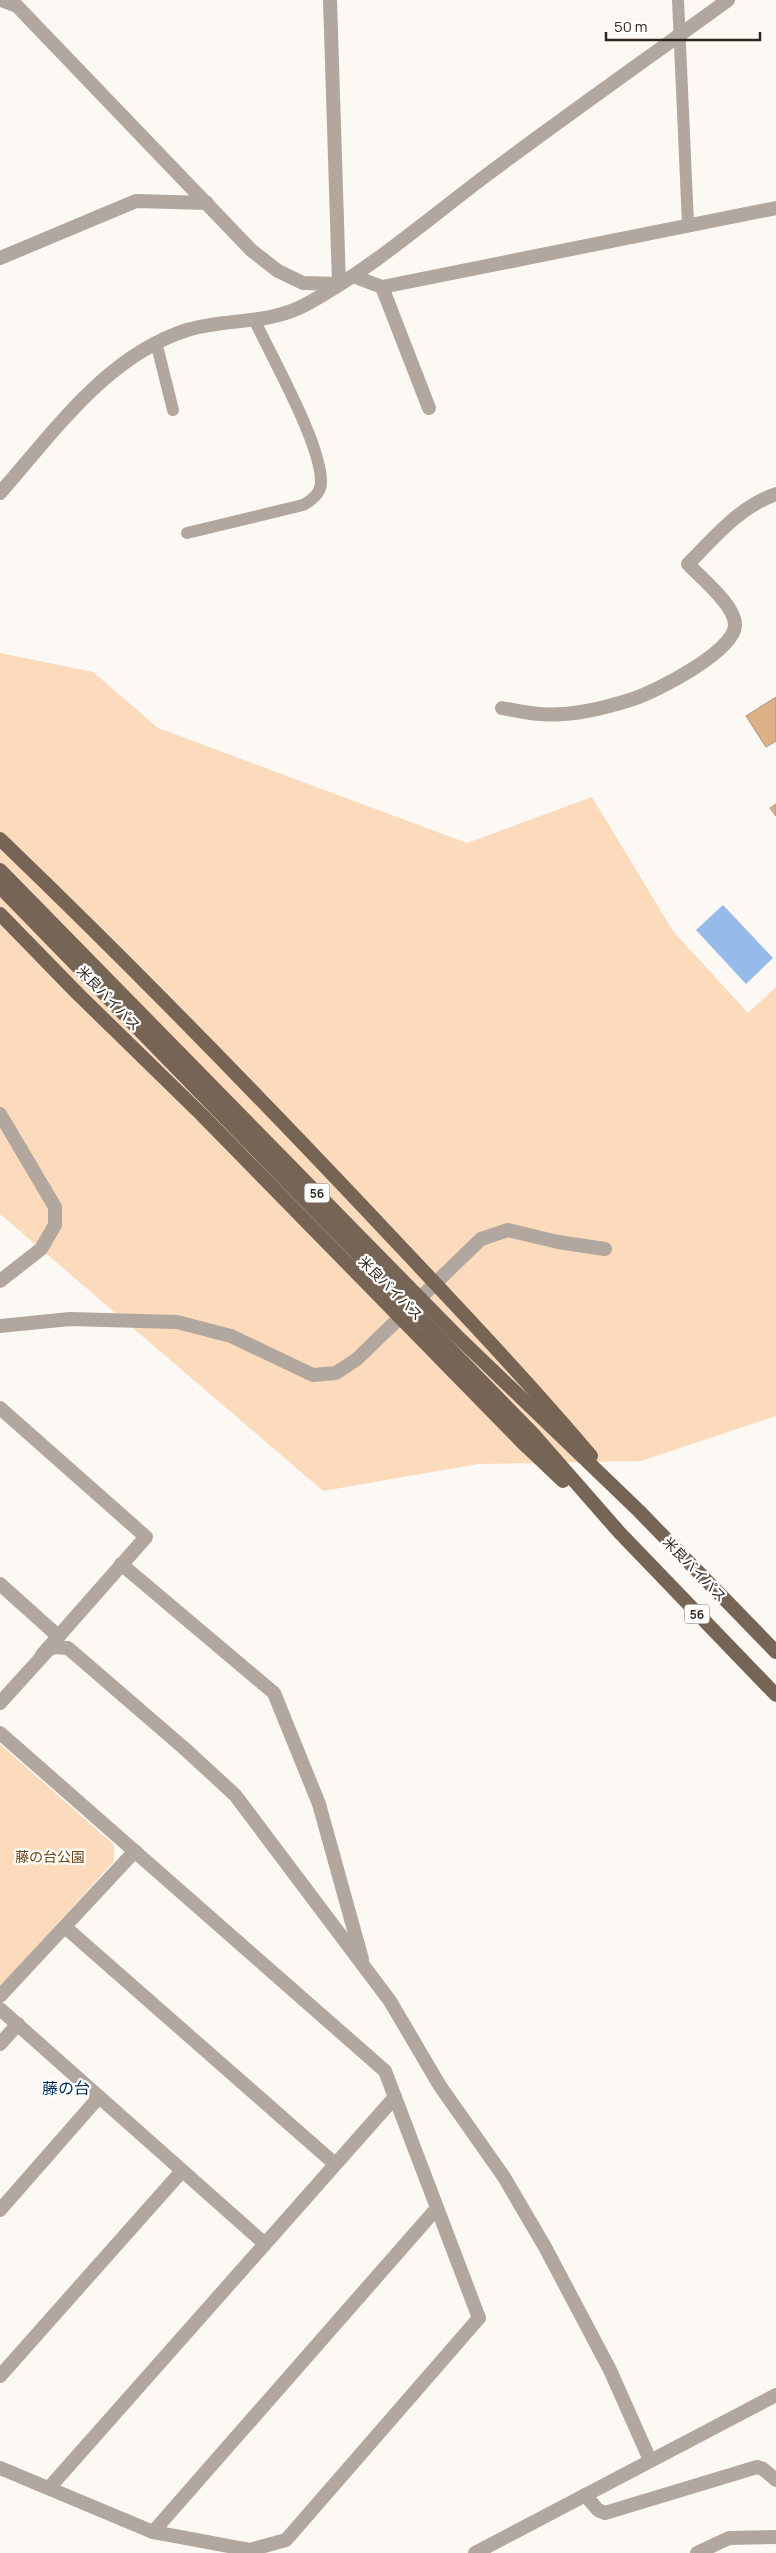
<svg xmlns="http://www.w3.org/2000/svg" width="776" height="2553" viewBox="0 0 776 2553" font-family="Manrope,'Noto Sans JP',sans-serif">
  <style>
    .green { fill: #fcdbbc }
    .water { fill: #96bae9 }
    .building { fill: #ddb085; stroke: #aa9480 }
    .lines { fill: none; stroke-linecap: round; stroke-linejoin: round }
    .service { stroke: #b1a79e; stroke-width: 12 }
    .minor { stroke: #b1a79e; stroke-width: 14 }
    .tertiary { stroke: #b1a79e; stroke-width: 14 }
    .primary { stroke: #766555; stroke-width: 14 }
    .labels { text-anchor: middle; dominant-baseline: central; stroke-width: 4.5; stroke-linejoin: round; paint-order: stroke }
    .shield { fill: #fff; stroke: #6d6661; stroke-width: 1 }
    .shield-label { font-size: 12px; font-weight: bold; fill: #2e251d }
    .street-label { font-size: 14px; fill: #2e251d; stroke: #fff }
    .park-label { font-size: 14px; fill: #6e430f; stroke: #fff }
    .quarter-label { font-size: 16px; fill: #00285a; stroke: #fff }
  </style>
  <rect width="100%" height="100%" fill="#fcf8f3"/>
  <g class="green">
    <path d="M0,653L93,672L158,728L467,843L592,797L673,931L748,1013L776,987V1416L641,1461L478,1464L323,1491L0,1214Z"/>
    <path d="M0,1744L114,1845V1861L0,1987Z"/>
  </g>
  <path class="water" d="M723,905L773,958L746,984L696,930Z"/>
  <g class="building">
    <path d="M776,697V741L766,747L746,716Z"/>
    <path d="M776,804V816L770,808Z"/>
  </g>
  <g class="lines">
    <g class="service">
      <path d="M678,0L688,224"/>
      <path d="M156,342L173,410"/>
      <path d="M187,533L303,505C311,501 321,493 321,483C322,445 272,358 255,321"/>
    </g>
    <g class="minor">
      <path d="M1,0L17,6L251,250L278,271L303,283L339,284L330,0"/>
      <path d="M0,258L136,201L207,203"/>
      <path d="M353,276L382,287L776,208"/>
      <path d="M382,287L429,408"/>
      <path d="M0,493C54,432 106,356 187,330C227,318 267,325 305,305C370,270 428,219 488,174C567,115 648,58 728,0"/>
      <path d="M502,708C522,712 542,716 563,714C586,713 611,706 633,699C657,691 733,652 735,626C736,606 701,578 688,564C715,537 739,507 776,494"/>
      <path d="M0,1114L55,1207V1225L41,1249L0,1281"/>
      <path d="M0,1326L70,1319L177,1322L231,1336L313,1375L336,1373L357,1359L481,1239L508,1230L558,1242L605,1249"/>
      <path d="M0,1408L146,1537L42,1655"/>
      <path d="M121,1564L274,1693L319,1804L362,1959"/>
      <path d="M0,1584L58,1636"/>
      <path d="M0,1733L385,2071L479,2318L286,2540L250,2550L153,2532L0,2468"/>
      <path d="M185,1749L235,1795L390,2001L440,2086L504,2177L545,2247L610,2370L650,2460"/>
      <path d="M65,1927L335,2164"/>
      <path d="M0,1996L135,1851"/>
      <path d="M0,2009L265,2244"/>
      <path d="M0,2044L18,2024"/>
      <path d="M0,2210L99,2097"/>
      <path d="M0,2376L182,2171"/>
      <path d="M49,2488L395,2097"/>
      <path d="M585,2495L598,2510L605,2513L757,2467L763,2469L776,2480"/>
      <path d="M153,2532L437,2208"/>
      <path d="M697,2553L729,2538L776,2537"/>
    </g>
    <g class="tertiary">
      <path d="M0,1703L48,1650L54,1647L68,1648L185,1749"/>
      <path d="M475,2553L776,2395"/>
    </g>
    <g class="primary">
      <path d="M0,839C126,960 248,1085 368,1212C443,1292 520,1372 591,1456"/>
      <path d="M0,870L457,1336L639,1511L776,1652"/>
      <path d="M0,887L535,1436L619,1532L776,1695"/>
      <path d="M0,914L77,993L202,1115L525,1445L563,1481"/>
    </g>
  </g>
  <g class="labels">
    <g class="shield">
      <rect x="304.5" y="1183.5" width="25" height="19" rx="4"/>
      <rect x="684.5" y="1604.5" width="25" height="19" rx="4"/>
    </g>
    <g class="shield-label">
      <text x="317" y="1193">56</text>
      <text x="697" y="1614">56</text>
    </g>
    <g class="street-label">
      <text transform="translate(109 998) rotate(46)">米良バイパス</text>
      <text transform="translate(391 1288) rotate(45)">米良バイパス</text>
      <text transform="translate(695 1569) rotate(46)">米良バイパス</text>
    </g>
    <g class="park-label">
      <text x="50" y="1856">藤の台公園</text>
    </g>
    <g class="quarter-label">
      <text x="66" y="2088">藤の台</text>
    </g>
  </g>
  <path d="M606 32v8h154v-8" fill="none" stroke="#2e251d" stroke-width="2.5"/>
  <text x="614" y="32" font-size="15" fill="#2e251d" stroke="#ffffff" stroke-width="4" paint-order="stroke">50 m</text>
</svg>
